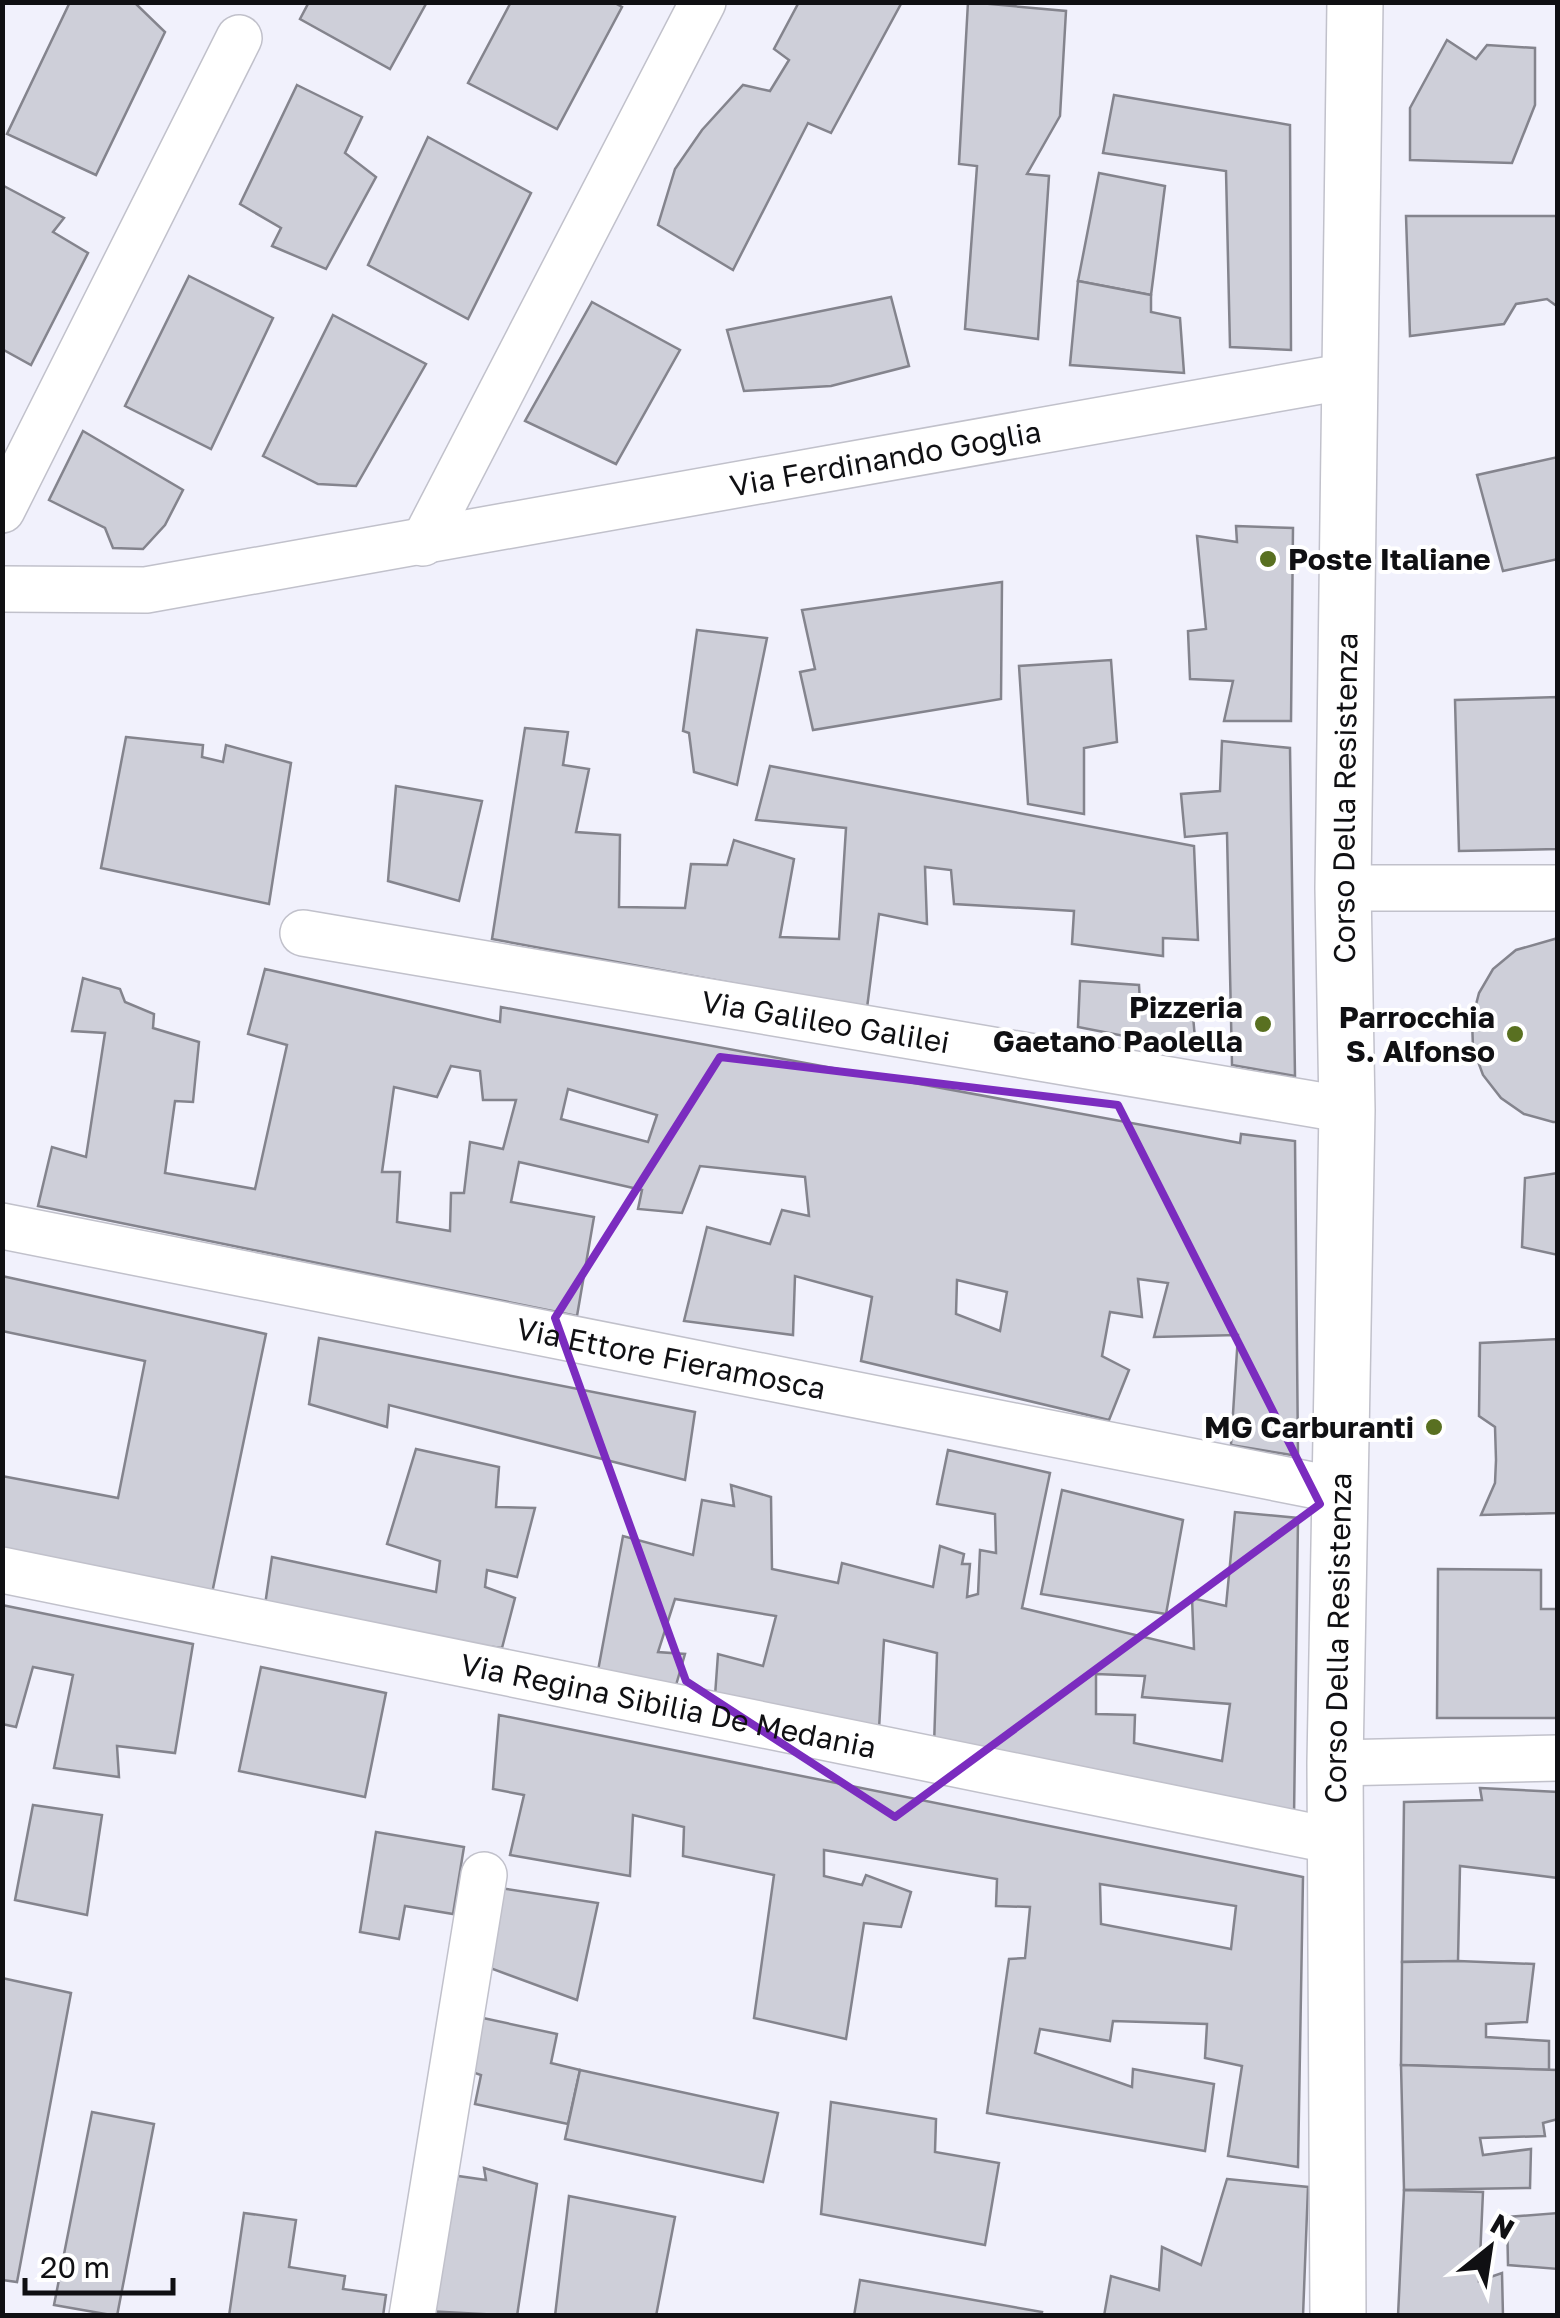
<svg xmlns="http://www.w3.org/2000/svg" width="1560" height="2318" viewBox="0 0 1560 2318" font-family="'Golos Text',sans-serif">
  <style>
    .building { fill: #cecfd9; stroke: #84848d; stroke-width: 2.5; fill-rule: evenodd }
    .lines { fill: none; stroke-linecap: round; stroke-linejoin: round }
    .street-casing { stroke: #c1c1cb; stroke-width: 48 }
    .secondary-casing { stroke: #c1c1cb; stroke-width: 58 }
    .street { stroke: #fff; stroke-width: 45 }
    .secondary { stroke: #fff; stroke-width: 55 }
    .marked { fill: none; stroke: #7b2cbf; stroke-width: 8; stroke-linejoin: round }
    .poi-dot { fill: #597021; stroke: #fff; stroke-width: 4 }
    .labels { text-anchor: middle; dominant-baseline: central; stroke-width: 8; stroke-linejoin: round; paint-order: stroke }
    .street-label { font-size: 30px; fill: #101013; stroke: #fff }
    .poi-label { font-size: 30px; font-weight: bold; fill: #101013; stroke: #fff; text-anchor: end }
  </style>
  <rect width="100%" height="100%" fill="#f1f1fc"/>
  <g class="building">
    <path d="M70,2H134L165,32L96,175L7,134Z"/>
    <path d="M309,2H427L390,69L300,19Z"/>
    <path d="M511,2H613L622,7L557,129L468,83Z"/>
    <path d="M799,2H902L831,133L808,123L733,270L658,225L675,169L702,130L743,85L770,91L789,60L774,49Z"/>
    <path d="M968,2L1066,11L1060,116L1027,174L1049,176L1038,339L965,329L977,166L959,164Z"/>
    <path d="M1447,40L1476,59L1487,45L1535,48V105L1512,163L1410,160V108Z"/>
    <path d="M297,85L362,117L345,153L376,177L326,269L272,246L281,228L240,204Z"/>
    <path d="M1114,95L1290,125L1291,350L1230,347L1226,171L1103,153Z"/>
    <path d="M428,137L531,193L468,319L368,265Z"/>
    <path d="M1099,173L1165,186L1151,295L1078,281Z"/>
    <path d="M2,185L64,218L53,232L88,253L31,365L2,349Z"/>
    <path d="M1406,216H1558V307L1547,299L1516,304L1504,324L1410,336Z"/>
    <path d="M189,276L273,318L211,449L125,406Z"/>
    <path d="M1078,281L1151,295V312L1180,318L1184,373L1070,365Z"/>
    <path d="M891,297L909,366L831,386L744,391L727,330Z"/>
    <path d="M592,302L680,350L616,464L525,421Z"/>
    <path d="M333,315L426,364L356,486L318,484L263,456Z"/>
    <path d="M83,431L183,490L165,525L143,549L113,548L105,528L49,500Z"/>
    <path d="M1558,457V559L1503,571L1477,475Z"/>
    <path d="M1236,526L1293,528L1291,721H1224L1233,681L1190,679L1188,631L1206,629L1197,536L1237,542Z"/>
    <path d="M1002,582L1001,699L813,730L800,672L815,669L802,610Z"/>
    <path d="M697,630L767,638L737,785L694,772L689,733L683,731Z"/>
    <path d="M1111,660L1117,742L1084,748V814L1028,804L1019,666Z"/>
    <path d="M1558,697V849L1459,851L1455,700Z"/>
    <path d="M525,728L568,732L563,765L589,769L576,832L620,835L619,907L685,908L691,864L727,865L734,840L794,859L780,937L839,939L846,828L756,820L770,766L1194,846L1198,940L1163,938V956L1072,944L1074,911L954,904L951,870L925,867L927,924L879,914L867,1008L492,939Z"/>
    <path d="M126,737L203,745L202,757L223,762L226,745L291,763L269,904L101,868Z"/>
    <path d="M1222,741L1290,748L1295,1076L1232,1065L1227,833L1185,837L1181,794L1220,791Z"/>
    <path d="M396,786L482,801L459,901L388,881Z"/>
    <path d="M1558,938V1122H1553L1524,1114L1501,1098L1483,1075L1473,1048L1472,1020L1479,993L1493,969L1516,950Z"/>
    <path d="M265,969L500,1022L501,1007L1240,1143L1241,1134L1295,1141L1298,1456L1231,1445L1238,1335L1154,1337L1168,1283L1138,1279L1142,1317L1110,1312L1102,1356L1129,1370L1109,1420L861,1361L872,1297L795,1276L793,1335L684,1321L707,1227L770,1244L782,1210L809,1216L805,1177L700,1166L682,1213L638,1209L642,1190L519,1162L511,1202L594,1217L577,1316L38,1206L52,1147L86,1157L105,1033L72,1031L83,978L120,989L125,1002L154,1014L153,1028L199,1042L193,1102L175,1101L165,1173L255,1189L287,1045L248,1034ZM451,1066L480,1071L483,1100H516L503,1149L470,1142L464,1193H451L450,1231L397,1222L400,1172H382L394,1087L437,1097ZM568,1089L657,1115L648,1142L561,1119ZM957,1280L1007,1292L1000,1331L956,1314Z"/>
    <path d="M1080,981L1139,985L1140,1002L1193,1016L1196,1050L1078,1027Z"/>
    <path d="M1558,1173V1255L1522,1247L1525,1178Z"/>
    <path d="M2,1276L266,1334L211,1598L2,1555V1476L118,1498L145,1361L2,1331Z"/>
    <path d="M319,1338L695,1412L685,1480L389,1405L387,1427L309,1404Z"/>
    <path d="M1558,1339V1513L1481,1515L1495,1483L1496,1460L1495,1427L1479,1416L1480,1343Z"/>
    <path d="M416,1449L499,1467L496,1507L535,1508L517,1577L487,1570L485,1587L515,1598L502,1648L407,1637L264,1612L272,1557L436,1592L440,1561L387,1544Z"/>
    <path d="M948,1450L1050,1473L1022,1608L1194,1649L1192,1598L1226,1606L1235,1512L1298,1518L1294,1817L934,1746L937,1653L884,1640L879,1729L714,1710L718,1654L763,1666L776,1616L675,1599L658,1652L685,1654L674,1692L597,1676L623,1536L693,1555L702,1500L734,1506L731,1485L771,1497L772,1569L838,1583L842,1563L933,1587L940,1546L964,1554L962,1564H970L967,1597L978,1594L980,1550L996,1553L995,1514L937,1504ZM1096,1674L1145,1676L1142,1697L1230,1704L1222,1761L1134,1743L1135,1715L1096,1714Z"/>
    <path d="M1062,1490L1183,1520L1166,1614L1041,1594Z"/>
    <path d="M1438,1569L1541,1570V1609H1558V1718H1437Z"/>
    <path d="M2,1605L193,1644L175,1753L117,1746L119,1777L54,1768L73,1675L33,1667L16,1727L2,1724Z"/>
    <path d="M261,1667L386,1693L365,1797L239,1771Z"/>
    <path d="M499,1715L1303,1877L1298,2167L1228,2156L1242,2066L1205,2058L1207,2024L1113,2021L1110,2041L1040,2029L1035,2053L1132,2087L1133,2069L1214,2084L1205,2151L987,2113L1009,1959L1025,1958L1030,1907L996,1906L997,1879L824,1850V1876L862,1885L866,1875L911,1892L901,1927L864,1923L846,2039L754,2018L774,1875L683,1856L684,1827L633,1815L630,1876L510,1855L524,1795L493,1789ZM1100,1884L1236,1906L1231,1949L1101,1924Z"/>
    <path d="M1480,1788L1558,1792V1878L1460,1866L1458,1961L1402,1962L1404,1802L1482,1800Z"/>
    <path d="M33,1805L102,1815L87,1915L15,1900Z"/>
    <path d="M376,1832L464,1847L453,1914L405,1906L399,1939L360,1932Z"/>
    <path d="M500,1888L598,1903L577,2000L490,1968Z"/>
    <path d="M1458,1961L1534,1964L1527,2022L1486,2024V2037L1549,2041V2070L1401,2065L1402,1962Z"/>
    <path d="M2,1978L71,1993L17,2282L2,2280Z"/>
    <path d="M483,2018L557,2034L551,2063L580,2070L568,2124L475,2104L481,2075L472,2072Z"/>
    <path d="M1401,2065L1558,2070V2119L1543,2123L1545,2136L1480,2138L1483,2155L1531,2149L1530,2188L1404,2190Z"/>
    <path d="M580,2070L778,2113L763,2182L565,2139Z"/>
    <path d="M831,2102L936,2119L935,2152L999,2163L985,2245L821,2214Z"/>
    <path d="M92,2112L154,2124L117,2316L54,2305Z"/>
    <path d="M484,2168L537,2184L517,2316L426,2311L458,2176L486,2180Z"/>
    <path d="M1227,2179L1308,2187L1303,2316H1104L1111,2276L1159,2290L1162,2247L1201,2265Z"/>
    <path d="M1404,2190L1483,2192L1479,2281L1502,2273L1503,2316H1398Z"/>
    <path d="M569,2196L675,2217L656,2316H555Z"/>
    <path d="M244,2213L296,2220L289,2267L345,2276L343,2289L386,2295L383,2316H229Z"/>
    <path d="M1558,2213V2269L1508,2265L1507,2217Z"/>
    <path d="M860,2280L1042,2312L1041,2316H854Z"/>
  </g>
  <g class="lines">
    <defs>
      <g id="street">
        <path d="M2,510L239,38"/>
        <path d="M423,543L703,2"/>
        <path id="s1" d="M2,589L146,590L1348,376"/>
        <path d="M1343,888H1558"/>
        <path id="s2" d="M303,933L1347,1110"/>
        <path id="s3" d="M2,1226L1342,1491"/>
        <path id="s4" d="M2,1570L1334,1841"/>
        <path d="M1335,1763L1558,1758"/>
        <path d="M412,2316L484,1875"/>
      </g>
      <g id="secondary">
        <path id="s5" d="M1338,2316L1335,1763L1347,1110L1343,888L1355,2"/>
      </g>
    </defs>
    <use href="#street" class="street-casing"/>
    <use href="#secondary" class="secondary-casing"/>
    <use href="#street" class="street"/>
    <use href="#secondary" class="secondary"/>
  </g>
  <path class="marked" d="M720,1057L1118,1105L1320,1504L895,1817L686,1681L555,1318Z"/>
  <g class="poi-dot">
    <circle cx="1268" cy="559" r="10"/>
    <circle cx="1263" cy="1024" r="10"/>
    <circle cx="1515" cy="1034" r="10"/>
    <circle cx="1434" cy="1427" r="10"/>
  </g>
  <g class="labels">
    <g class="street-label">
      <text stroke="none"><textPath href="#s1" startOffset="895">Via Ferdinando Goglia</textPath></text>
      <text stroke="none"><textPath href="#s5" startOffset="1518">Corso Della Resistenza</textPath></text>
      <text stroke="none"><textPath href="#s2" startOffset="530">Via Galileo Galilei</textPath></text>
      <text stroke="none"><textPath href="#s3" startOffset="682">Via Ettore Fieramosca</textPath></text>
      <text stroke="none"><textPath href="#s5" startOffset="678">Corso Della Resistenza</textPath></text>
      <text stroke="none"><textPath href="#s4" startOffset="680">Via Regina Sibilia De Medania</textPath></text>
    </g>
    <g class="poi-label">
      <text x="1288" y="559" text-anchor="start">Poste Italiane</text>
      <text x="1243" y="1007">Pizzeria<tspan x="1243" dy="34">Gaetano Paolella</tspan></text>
      <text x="1495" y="1017">Parrocchia<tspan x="1495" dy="34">S. Alfonso</tspan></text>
      <text x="1414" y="1427">MG Carburanti</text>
    </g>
  </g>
  <rect width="1560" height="2318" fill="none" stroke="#101013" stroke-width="10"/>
  <g transform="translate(1490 2248) rotate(30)" stroke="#ffffff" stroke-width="8" paint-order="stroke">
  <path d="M0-8L18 38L0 25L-18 38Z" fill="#101013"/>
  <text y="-15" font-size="28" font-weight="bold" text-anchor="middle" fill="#101013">N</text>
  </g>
  <path d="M25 2278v15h148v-15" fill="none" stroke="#101013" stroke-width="5"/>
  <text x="40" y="2278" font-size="30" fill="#101013" stroke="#ffffff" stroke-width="8" paint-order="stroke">20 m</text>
</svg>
